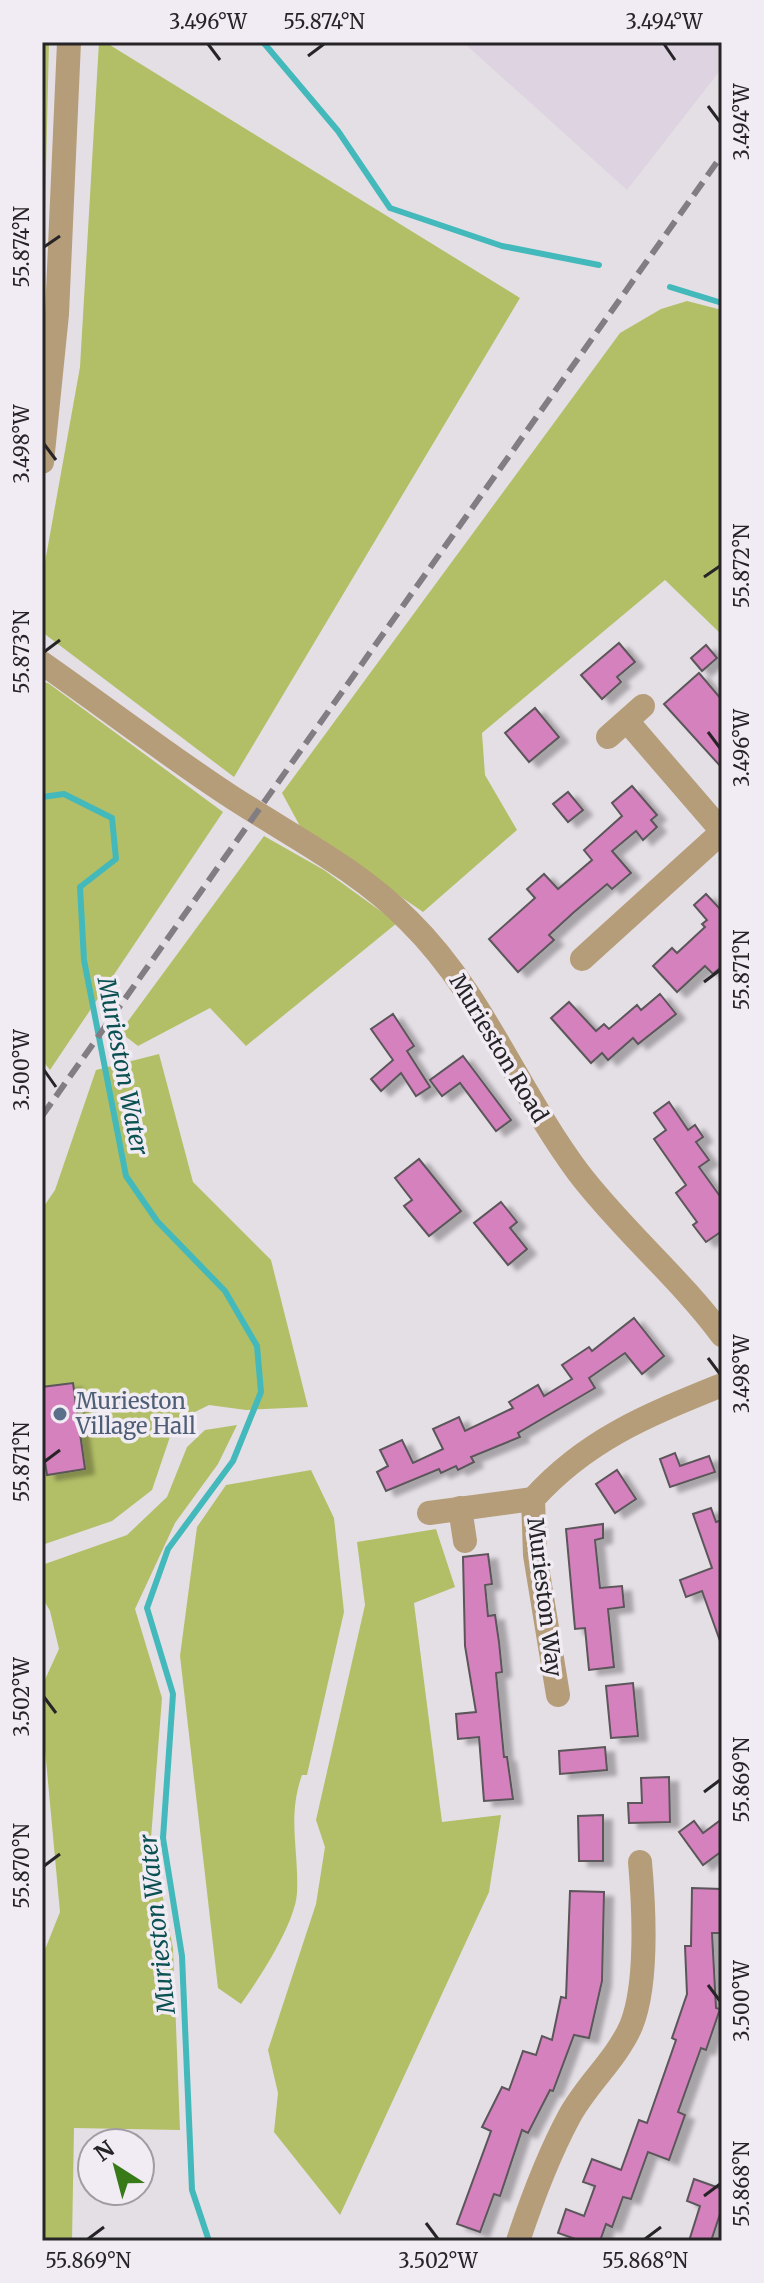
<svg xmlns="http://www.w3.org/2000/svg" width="764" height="2283" viewBox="0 0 764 2283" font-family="Merriweather,serif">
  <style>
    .built { fill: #ded3e0 }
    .green { fill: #b3bf67 }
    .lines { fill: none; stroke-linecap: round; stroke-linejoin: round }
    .stream { stroke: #44b9bb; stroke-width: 6 }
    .building { fill: #d481be; stroke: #5c565a; stroke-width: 2; filter: url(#shadow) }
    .minor { stroke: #b69d79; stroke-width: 24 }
    .rail { stroke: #817d82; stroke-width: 6; stroke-dasharray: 16 8; stroke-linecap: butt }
    .ticks { fill: none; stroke: #262427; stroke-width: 3 }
    .service-dot { fill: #5c6f8a; stroke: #f1ecf3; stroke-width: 3 }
    .labels { text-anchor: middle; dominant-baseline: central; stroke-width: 7; stroke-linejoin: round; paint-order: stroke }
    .street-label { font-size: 22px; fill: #262427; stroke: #f1ecf3 }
    .service-label { font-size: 22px; fill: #4e5e75; stroke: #f1ecf3; text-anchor: start }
    .water-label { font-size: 24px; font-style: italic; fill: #0b5152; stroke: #f1ecf3 }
    .neatline { fill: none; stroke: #262427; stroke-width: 3 }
    .ticks-label { font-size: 20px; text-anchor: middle; fill: #262427 }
  </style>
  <defs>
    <filter id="shadow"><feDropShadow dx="9" dy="5" stdDeviation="2" flood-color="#0004"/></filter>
  </defs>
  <rect width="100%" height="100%" fill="#e4dfe5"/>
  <path class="built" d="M463,42H722V68L627,190Z"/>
  <g class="green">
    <path d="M42,42H49L42,339Z"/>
    <path d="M99,42H105L520,298L234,777L42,632V579L80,367Z"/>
    <path d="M687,301L722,310V635L665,580L482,733L485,775L517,830L423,912L301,828L282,793L620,333L661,309Z"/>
    <path d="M42,682L48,683L223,812L50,1070L42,1060Z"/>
    <path d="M264,836L324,870L397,923L246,1046L210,1008L138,1046L120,1032Z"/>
    <path d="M159,1054L193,1182L271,1260L308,1407L246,1410L209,1405L175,1422L152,1490L112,1521L42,1545V1209L55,1190L96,1070Z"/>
    <path d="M237,1425L218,1464L175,1523L135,1609L162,1698L151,1838L173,1948L180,2130L74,2128L72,2241H42V1957L60,1912L42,1717V1686L59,1649L50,1611L42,1597V1565L127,1535L167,1497L187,1447L205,1430Z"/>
    <path d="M311,1470L334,1518L344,1612L307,1775H302C287,1817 299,1850 297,1893C295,1924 259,1979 241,2004L218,1988L180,1656L197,1527L226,1485Z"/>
    <path d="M436,1529L455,1587L414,1603L442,1822L501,1815L489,1892L340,2215L274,2132L278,2093L268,2050L316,1904L325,1847L316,1820L365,1605L357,1542Z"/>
  </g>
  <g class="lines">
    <g class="stream">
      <path d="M263,42L338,131L390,208L502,246L599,265"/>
      <path d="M670,287L722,303"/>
      <path d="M42,797L64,794L112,818L116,859L80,887L84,960L126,1176L157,1221L225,1291L257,1346L261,1392L233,1461L168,1549L147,1608L173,1694L163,1838L182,1956L192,2190L209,2241"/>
    </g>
  </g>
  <g class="building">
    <path d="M619,643L635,662L617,677L621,682L602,699L581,675Z"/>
    <path d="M706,645L717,658L702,671L691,658Z"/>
    <path d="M699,673L722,700V768L664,704Z"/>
    <path d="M535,708L559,737L529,762L505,733Z"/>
    <path d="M632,786L657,815L651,820L657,827L643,840L636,831L612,851L631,873L612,889L607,884L573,913L549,935L554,940L518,972L489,939L535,898L527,889L544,874L558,889L592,860L584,850L622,816L612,803Z"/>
    <path d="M568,792L583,810L568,822L553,804Z"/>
    <path d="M706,894L720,909L722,907V966L713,974L705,966L677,992L653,966L672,948L677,953L705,927L702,924L707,920L694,905Z"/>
    <path d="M660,994L676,1014L638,1044L633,1038L608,1060L602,1053L591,1063L551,1018L569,1002L596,1031L604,1024L609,1029L637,1005L641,1010Z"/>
    <path d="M393,1014L414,1046L407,1051L430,1087L416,1096L401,1073L381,1091L371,1079L393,1060L371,1029Z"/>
    <path d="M463,1056L511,1120L496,1131L460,1083L442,1096L430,1080Z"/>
    <path d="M669,1102L688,1130L695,1125L703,1137L696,1142L709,1160L699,1167L722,1199V1231L706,1242L693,1225L697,1222L676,1193L686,1185L654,1139L666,1130L654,1113Z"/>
    <path d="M419,1159L461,1211L429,1236L404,1206L412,1200L395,1178Z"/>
    <path d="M501,1202L517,1222L510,1228L527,1249L508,1265L474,1223Z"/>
    <path d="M634,1318L664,1356L642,1374L625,1353L589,1378L595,1388L518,1433L520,1437L471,1457L474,1462L458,1470L456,1466L441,1473L439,1469L386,1491L377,1472L388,1466L380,1450L402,1440L413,1463L443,1449L433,1429L459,1417L465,1431L513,1408L509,1402L538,1385L544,1396L572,1379L562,1365L589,1347L592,1351Z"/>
    <path d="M73,1383L85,1469L47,1475L42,1442V1387Z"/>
    <path d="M675,1453L680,1466L709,1456L715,1472L670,1487L660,1459Z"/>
    <path d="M617,1470L636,1499L615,1513L596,1484Z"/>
    <path d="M711,1508L716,1522L722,1520L720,1641L702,1591L686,1597L680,1580L712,1568L693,1514Z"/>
    <path d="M603,1524V1538L595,1540L600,1588L622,1586L624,1607L608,1609L614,1667L589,1670L585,1628L575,1629L566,1529Z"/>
    <path d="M488,1554L492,1584L485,1585L488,1616L495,1615L499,1642L502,1672L496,1673L504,1757H507L513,1799L484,1801L479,1737L458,1739L456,1714L476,1712L465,1646L463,1557Z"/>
    <path d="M633,1683L638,1736L611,1738L606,1686Z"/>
    <path d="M605,1747L607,1770L560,1774L559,1751Z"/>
    <path d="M669,1777L670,1822L629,1823L628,1803H642L641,1778Z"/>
    <path d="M603,1815V1861H579L578,1816Z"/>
    <path d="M722,1819V1851L703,1865L679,1832L694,1821L703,1833Z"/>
    <path d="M692,1888L722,1889V1933H712L716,2008L720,2009L706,2050L701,2048L678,2112L685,2115L669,2160L648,2152L631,2199L623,2197L612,2227L606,2224L600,2241H581L558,2233L566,2209L584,2216L595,2186L583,2182L592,2159L621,2170L639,2120L647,2123L676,2040L672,2038L687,1994L685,1946H691Z"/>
    <path d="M570,1891L604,1892L602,1981L589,2038L574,2035L553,2091L550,2090L528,2133L522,2130L500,2196L494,2194L480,2232L457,2224L491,2131L482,2127L502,2087L509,2090L523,2051L536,2055L542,2036L552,2040L561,1997L566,1998Z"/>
    <path d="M694,2179L722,2189V2208L711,2241H689L700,2206L687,2201Z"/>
  </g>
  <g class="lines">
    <g class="minor">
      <path d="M42,462L57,314L69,42"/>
      <path d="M42,663C105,707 166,754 230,796C291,836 358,869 409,921C483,994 517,1090 578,1172C622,1230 679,1277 722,1335"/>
      <path d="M627,721L721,830"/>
      <path d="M608,737L643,706"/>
      <path d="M582,959L722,832"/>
      <path d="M460,1508L465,1541"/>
      <path d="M429,1513L533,1499"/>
      <path d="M558,1695L535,1555L533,1499C587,1439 648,1415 722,1385"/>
      <path d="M518,2241C532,2199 548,2156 569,2117C586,2085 616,2060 631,2026C648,1985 644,1907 640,1862"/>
    </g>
    <path class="rail" d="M42,1116L722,155"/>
  </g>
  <path class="ticks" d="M208,44L220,60M664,44L675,60M308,56L324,44M708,106L720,122M44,247L60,236M44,444L56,460M704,577L720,566M44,652L60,640M708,732L720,748M704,982L720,970M44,1070L56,1087M708,1358L720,1374M44,1462L60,1450M44,1697L56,1713M704,1792L720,1780M44,1866L60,1854M708,1985L720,2001M704,2196L720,2184M426,2223L438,2239M88,2239L104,2227M645,2239L661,2227"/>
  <circle class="service-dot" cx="60" cy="1414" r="8"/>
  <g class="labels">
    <g class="street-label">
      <text transform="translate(499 1048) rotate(59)">Murieston Road</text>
      <text transform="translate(545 1597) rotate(83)">Murieston Way</text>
    </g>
    <g class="service-label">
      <text x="76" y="1401">Murieston<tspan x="76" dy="25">Village Hall</tspan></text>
    </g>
    <g class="water-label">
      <text transform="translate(123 1066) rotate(79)">Murieston Water</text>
      <text transform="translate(157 1924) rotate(-96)">Murieston Water</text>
    </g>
  </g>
  <rect width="764" height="2283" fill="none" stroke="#f1ecf3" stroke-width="88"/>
  <g transform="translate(116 2167) rotate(324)"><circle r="38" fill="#f1ecf3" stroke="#a09ca1" stroke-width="2"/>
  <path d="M0-6L14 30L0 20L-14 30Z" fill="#397a18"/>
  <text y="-12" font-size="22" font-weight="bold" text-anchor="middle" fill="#262427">N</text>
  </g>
  <rect x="44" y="44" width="676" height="2195" class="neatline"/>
  <g class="ticks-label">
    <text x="208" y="29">3.496°W</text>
    <text x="324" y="29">55.874°N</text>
    <text x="664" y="29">3.494°W</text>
    <text transform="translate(742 122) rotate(-90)" y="7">3.494°W</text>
    <text transform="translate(22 247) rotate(-90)" y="7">55.874°N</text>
    <text transform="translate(22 444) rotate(-90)" y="7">3.498°W</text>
    <text transform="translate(742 566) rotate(-90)" y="7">55.872°N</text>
    <text transform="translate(22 652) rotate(-90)" y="7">55.873°N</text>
    <text transform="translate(742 748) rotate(-90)" y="7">3.496°W</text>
    <text transform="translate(742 970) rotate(-90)" y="7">55.871°N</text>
    <text transform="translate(22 1070) rotate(-90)" y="7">3.500°W</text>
    <text transform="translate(742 1374) rotate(-90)" y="7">3.498°W</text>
    <text transform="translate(22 1462) rotate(-90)" y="7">55.871°N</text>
    <text transform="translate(22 1697) rotate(-90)" y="7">3.502°W</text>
    <text transform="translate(742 1780) rotate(-90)" y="7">55.869°N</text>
    <text transform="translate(22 1866) rotate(-90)" y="7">55.870°N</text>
    <text transform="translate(742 2001) rotate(-90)" y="7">3.500°W</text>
    <text transform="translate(742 2184) rotate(-90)" y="7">55.868°N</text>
    <text x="88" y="2268">55.869°N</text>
    <text x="438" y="2268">3.502°W</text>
    <text x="645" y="2268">55.868°N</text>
  </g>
</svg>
